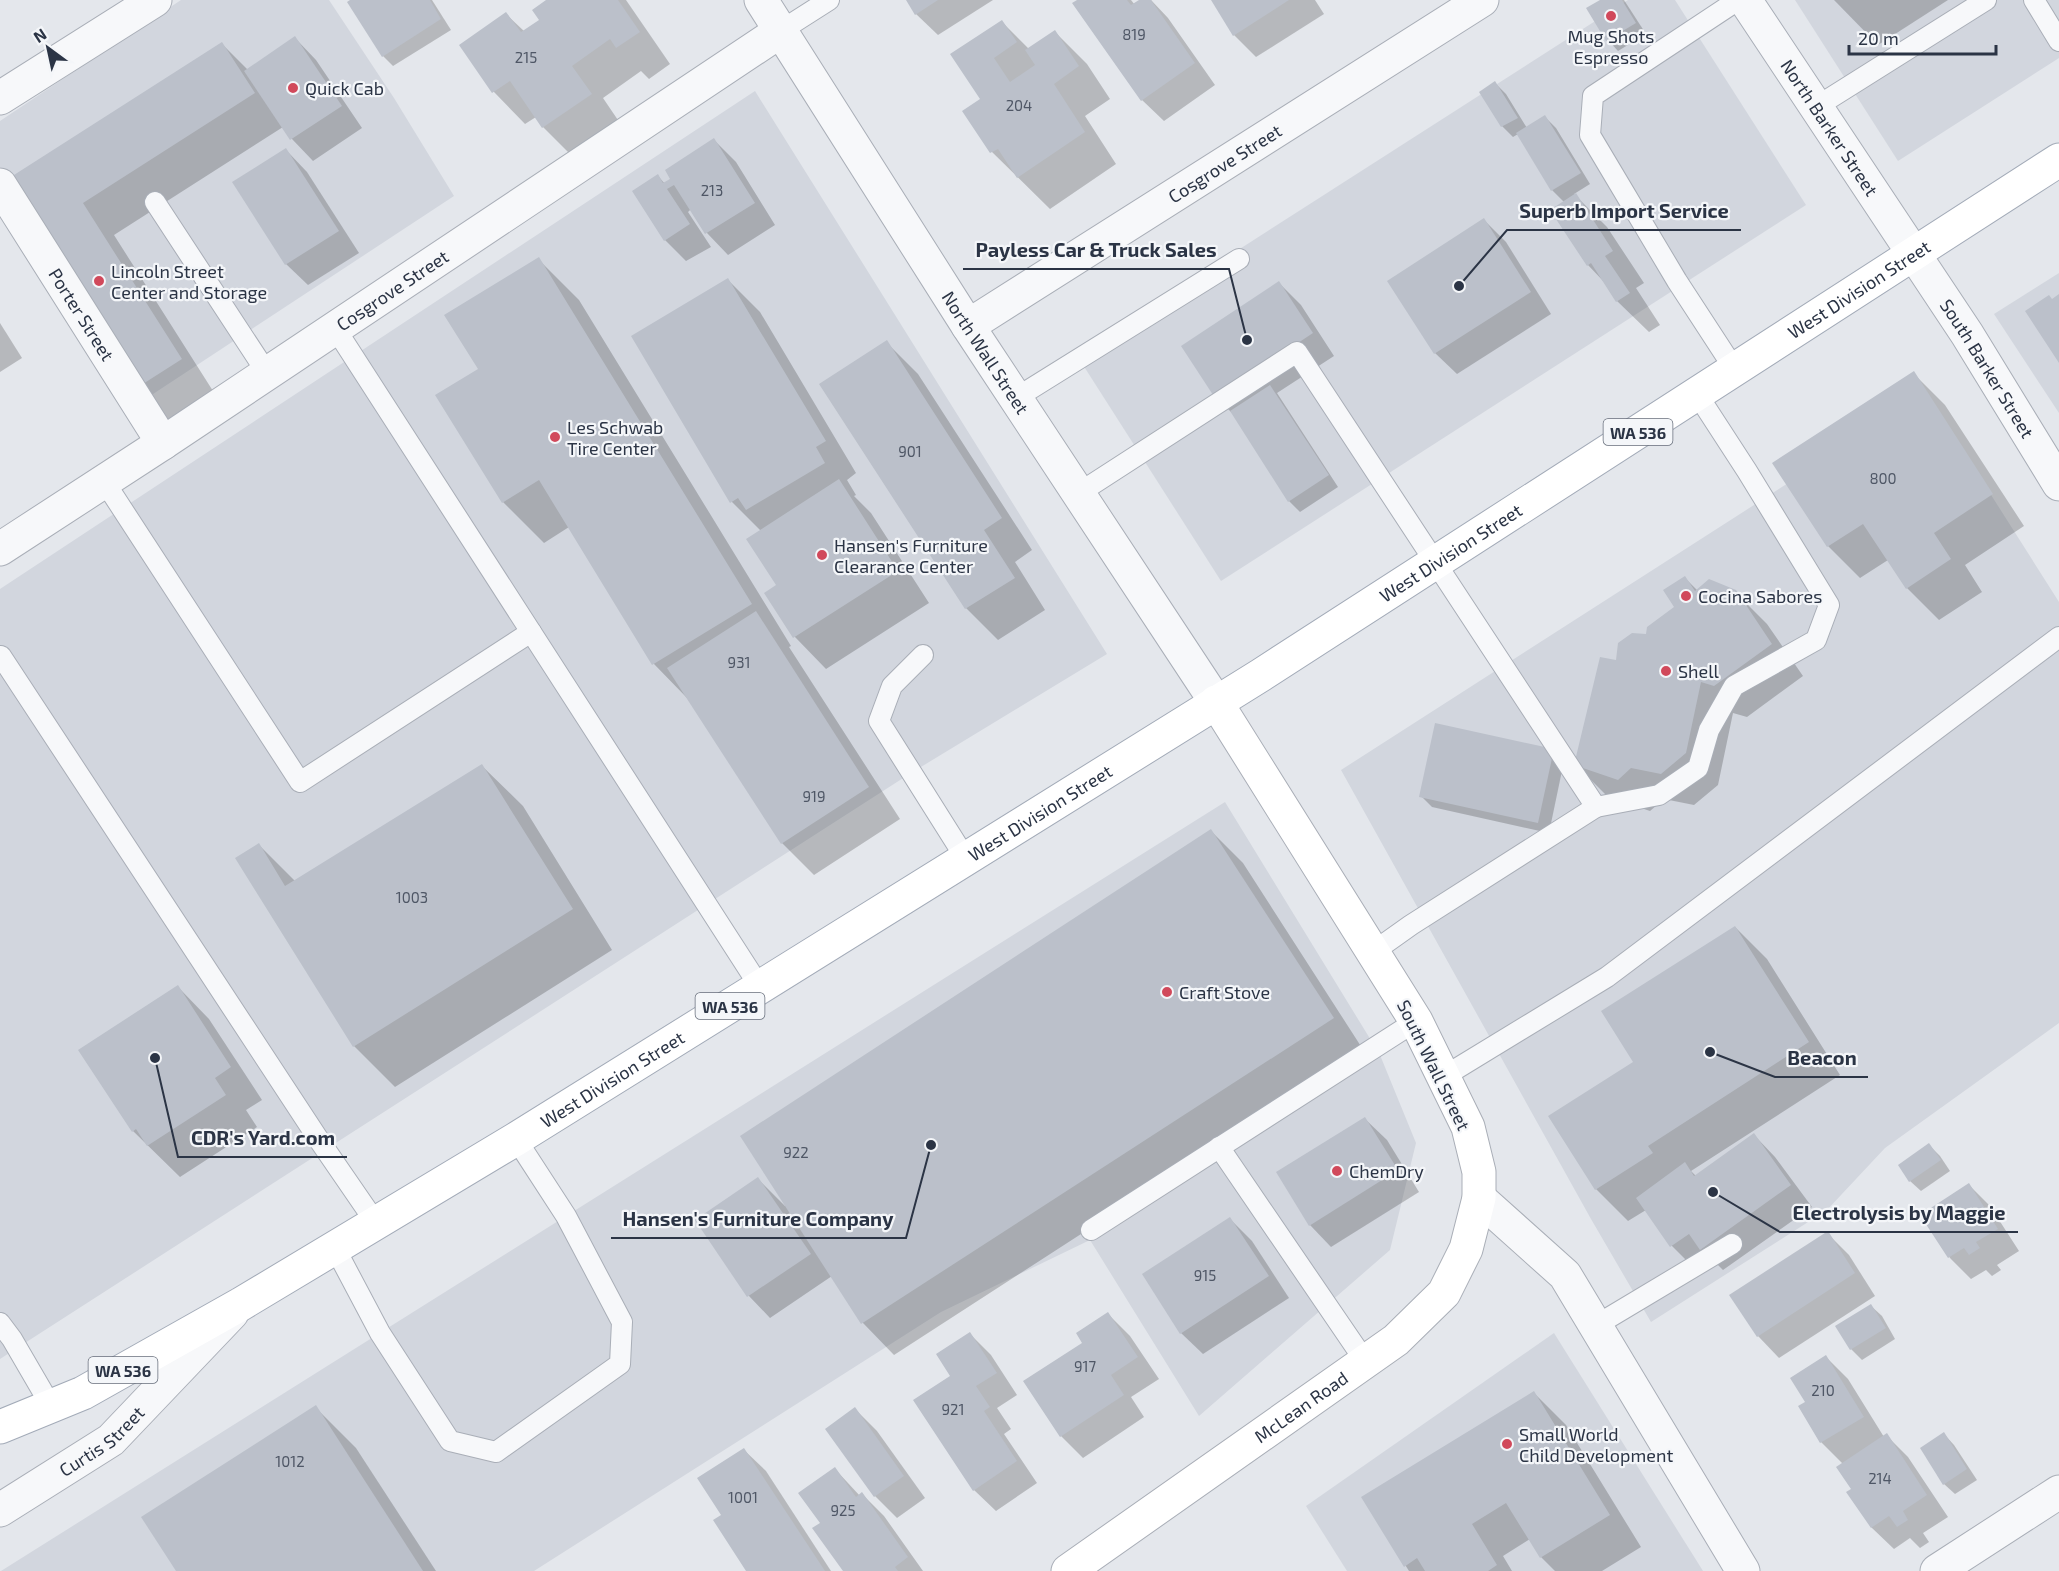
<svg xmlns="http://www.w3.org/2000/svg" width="2059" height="1571" viewBox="0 0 2059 1571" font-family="'Exo 2',sans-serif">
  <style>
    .built { fill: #d2d6de }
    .shadow { fill: #0003 }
    .building { fill: #bbc0ca }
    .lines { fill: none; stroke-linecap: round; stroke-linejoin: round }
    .lane-casing { stroke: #a9aeb7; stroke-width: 22 }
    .street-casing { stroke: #a9aeb7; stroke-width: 35 }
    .secondary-casing { stroke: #a9aeb7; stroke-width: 35 }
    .primary-casing { stroke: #a3abb8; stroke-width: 35 }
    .lane { stroke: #f7f8fa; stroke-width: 20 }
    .street { stroke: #f7f8fa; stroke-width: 33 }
    .secondary { stroke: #fff; stroke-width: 33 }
    .primary { stroke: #fff; stroke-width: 33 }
    .poi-dot { fill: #d1495b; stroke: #f4f6f9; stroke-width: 2 }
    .labels { text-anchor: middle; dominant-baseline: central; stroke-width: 4.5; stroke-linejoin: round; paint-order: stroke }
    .number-label { font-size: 15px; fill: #4f5766 }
    .shield { fill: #f4f6f9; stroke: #676e7b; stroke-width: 1.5 }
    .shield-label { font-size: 16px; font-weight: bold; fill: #2b3445 }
    .poi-label { font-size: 18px; fill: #2b3445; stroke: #f4f6f9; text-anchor: start }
    .street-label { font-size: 18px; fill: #2b3445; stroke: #f4f6f9 }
    .leader { fill: none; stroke: #2b3445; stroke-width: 2 }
    .callout-dot { fill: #2b3445; stroke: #f4f6f9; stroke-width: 2 }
    .callout-label { font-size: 20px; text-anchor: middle; font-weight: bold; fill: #2b3445; stroke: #f4f6f9; stroke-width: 4.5; stroke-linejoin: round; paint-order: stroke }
  </style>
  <rect width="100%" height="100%" fill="#e4e7ec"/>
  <g class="built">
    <path d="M181,0H329L394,98L454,196L150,396L0,167V121Z"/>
    <path d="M1628,0H1675L1806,205L1221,581L1076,354Z"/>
    <path d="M1795,0H2059V58L1898,161Z"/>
    <path d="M755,91L1107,654L911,773L0,1359V589Z"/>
    <path d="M2059,273V413L1994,314Z"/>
    <path d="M1927,394L2059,602V1023L1885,1148L1827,1210L1651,1322L1591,1219L1341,770Z"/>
    <path d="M1225,802L1380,1055L1416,1143L1390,1250L1199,1416L1090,1240L941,1312L534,1571H1Z"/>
    <path d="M1554,1333L1703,1571H1347L1306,1506Z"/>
  </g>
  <g class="shadow">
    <path d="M353,0H432L451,30L393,66L383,56Z"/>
    <path d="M549,0H626L670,64L649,79L641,71L603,98L622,126L575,159L543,127L536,117L525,124L494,92L461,45L506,14L525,32L541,20Z"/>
    <path d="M907,0H993L938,35L916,14Z"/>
    <path d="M1080,0H1131L1135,5L1141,0H1151L1168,18L1215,85L1164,121L1142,100Z"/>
    <path d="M1212,0H1315L1324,14L1256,57L1234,35Z"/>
    <path d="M1603,0H1624L1646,34L1618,51L1608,40L1588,9Z"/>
    <path d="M1834,0H1948L1878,45Z"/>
    <path d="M1002,22L1029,49L1055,32L1087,64L1110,99L1085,116L1116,164L1050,209L992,152L964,111L982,99Z"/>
    <path d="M295,38L316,60L362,128L313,161L292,139L283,127L114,235L213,391L168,420L5,182L222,44L248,70Z"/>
    <path d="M1495,83L1506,94L1527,128L1545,117L1556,128L1590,184L1574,194L1607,227L1644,283L1636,288L1660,325L1649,332L1617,301L1606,284L1588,265L1564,202L1552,190L1518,134L1513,137L1502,126L1481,92Z"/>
    <path d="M714,140L736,162L775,225L728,255L707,233L691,209L688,212L711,247L686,261L665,240L658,176L665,184Z"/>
    <path d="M286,150L307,172L359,253L308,285L286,264Z"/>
    <path d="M1484,220L1506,242L1551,314L1457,374L1435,353Z"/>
    <path d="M538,259L579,300L791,646L789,647L900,819L814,875L782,843L688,699L654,664L569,527L544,543L503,502L480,370Z"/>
    <path d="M728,280L760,312L856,473L847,480L856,495L854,496L871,513L929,603L826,669L795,637L761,531L732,502Z"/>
    <path d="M1279,283L1301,305L1334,356L1277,393L1338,487L1300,512L1289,501L1236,417L1216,397Z"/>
    <path d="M0,323L22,358L0,372Z"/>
    <path d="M886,342L918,374L1032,550L1015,562L1045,610L998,640L966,608L821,384Z"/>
    <path d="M1913,373L1945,405L2024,526L1965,565L1982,592L1939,620L1907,588L1888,560L1860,578L1828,546L1774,463Z"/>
    <path d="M1685,578L1698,591L1735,592L1767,624L1803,676L1747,717L1733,713L1718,785L1694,805L1664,799L1650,811L1608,797L1576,765L1617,662L1676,607Z"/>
    <path d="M1437,724L1564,761L1549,833L1432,807L1421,796Z"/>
    <path d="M482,766L523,806L612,950L395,1087L354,1046L259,845L295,881Z"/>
    <path d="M1211,831L1243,863L1364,1051L894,1355L863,1323L832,1276L770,1318L749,1296L697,1220L758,1179L785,1206Z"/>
    <path d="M1735,927L1767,959L1840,1075L1691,1171L1696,1176L1754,1135L1775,1157L1812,1207L1723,1270L1709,1256L1693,1267L1672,1246L1646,1210L1628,1221L1596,1189Z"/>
    <path d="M178,987L209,1019L262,1100L246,1110L257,1127L180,1177L133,1131Z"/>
    <path d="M1365,1119L1387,1140L1419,1192L1331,1247L1310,1225Z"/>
    <path d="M1929,1145L1940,1156L1950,1171L1921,1191L1910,1181Z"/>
    <path d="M1969,1185L1990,1206L2019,1251L1997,1265L2001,1270L1992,1276L1986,1270L1971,1279L1950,1258L1922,1215Z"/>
    <path d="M1230,1219L1252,1241L1289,1298L1203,1354L1181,1333Z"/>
    <path d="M1827,1233L1849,1255L1875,1296L1779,1358L1758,1336Z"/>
    <path d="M1871,1306L1882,1316L1895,1339L1862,1360L1851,1349Z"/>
    <path d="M1108,1314L1130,1336L1159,1379L1131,1397L1144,1417L1083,1458L1061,1436L1084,1343Z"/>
    <path d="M970,1334L991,1355L1017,1395L997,1408L1011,1429L1004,1434L1037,1483L996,1511L974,1490L952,1376Z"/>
    <path d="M1826,1357L1848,1379L1884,1437L1886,1435L1908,1457L1948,1517L1923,1533L1929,1542L1920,1548L1910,1538L1894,1549L1872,1528L1849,1492L1853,1489L1843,1464L1821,1442L1800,1407L1807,1403Z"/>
    <path d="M1534,1393L1566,1425L1641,1547L1602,1571H1555L1541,1557L1530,1539L1503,1556L1512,1571H1409L1363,1498Z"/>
    <path d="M315,1407L356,1448L436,1571H178Z"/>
    <path d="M855,1409L877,1431L925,1498L897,1518L875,1496L827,1429Z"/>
    <path d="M1944,1434L1954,1445L1977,1480L1955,1494L1944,1484Z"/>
    <path d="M744,1450L766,1471L831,1571H747Z"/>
    <path d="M835,1469L860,1496L862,1494L884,1516L923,1571H845L822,1523Z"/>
  </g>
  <g class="building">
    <path d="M350,0H430L441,19L382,57L347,2Z"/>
    <path d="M546,0H618L640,32L616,48L610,39L572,66L592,94L542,128L510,81L492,93L459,45L506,12L521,32L539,20L532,10Z"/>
    <path d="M906,0H938L915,15Z"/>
    <path d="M1077,0H1127L1131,5L1139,0H1151L1195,63L1141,101L1072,3Z"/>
    <path d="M1211,0H1289L1233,36Z"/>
    <path d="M1600,0H1622L1636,23L1606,41L1586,8Z"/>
    <path d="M1002,20L1017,42L994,58L1010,82L1035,65L1025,50L1055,30L1079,66L1054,84L1085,132L1017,178L998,149L990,153L962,111L980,99L950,54Z"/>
    <path d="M295,36L342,106L290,140L244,71Z"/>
    <path d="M222,42L255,93L83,203L182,359L135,389L3,182Z"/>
    <path d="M1495,81L1518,118L1501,127L1479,92Z"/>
    <path d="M1545,115L1581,173L1551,191L1516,133Z"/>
    <path d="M714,138L755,203L705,234L674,185L667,189L690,224L664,241L632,191L658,174L663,183L670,179L665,170Z"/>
    <path d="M286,148L339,231L285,265L232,182Z"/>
    <path d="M1576,193L1613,251L1605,256L1630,293L1616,302L1591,263L1587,266L1550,210Z"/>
    <path d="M1484,218L1531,292L1434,354L1387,281Z"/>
    <path d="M539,257L752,604L652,665L539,480L502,503L435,395L478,369L444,315Z"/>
    <path d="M728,278L826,441L816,447L825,463L746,510L738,498L730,503L631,336Z"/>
    <path d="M1279,281L1313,333L1215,398L1181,346Z"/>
    <path d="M2059,294V363L2025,311L2049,295L2052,299Z"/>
    <path d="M887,340L1002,518L984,530L1015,578L965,609L819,384Z"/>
    <path d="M1914,371L1993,494L1934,533L1951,559L1906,589L1863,524L1827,547L1772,463Z"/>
    <path d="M1270,385L1329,475L1288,502L1230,411Z"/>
    <path d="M839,479L898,571L793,638L764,593L776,585L746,539Z"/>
    <path d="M1685,576L1695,591L1709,579L1736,590L1772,644L1714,686L1701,682L1686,753L1661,774L1631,768L1618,780L1574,765L1600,657L1616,660L1618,643L1632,633L1646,634L1647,627L1674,607L1663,590Z"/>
    <path d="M756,611L869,787L781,844L667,668Z"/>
    <path d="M1435,723L1554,749L1538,823L1419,797Z"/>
    <path d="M482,764L573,909L353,1047L235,858L259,843L285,886Z"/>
    <path d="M1211,829L1334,1018L861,1324L740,1136Z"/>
    <path d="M1735,926L1809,1042L1648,1146L1653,1153L1595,1190L1548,1116L1633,1062L1601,1011Z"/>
    <path d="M178,985L231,1067L215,1078L226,1095L147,1146L136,1129L132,1132L78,1050Z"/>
    <path d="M1365,1117L1398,1170L1309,1226L1276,1172Z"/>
    <path d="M1754,1133L1791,1185L1700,1250L1689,1234L1670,1247L1636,1198L1685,1162L1694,1176Z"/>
    <path d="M1929,1143L1941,1160L1909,1182L1898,1165Z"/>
    <path d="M758,1177L811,1254L747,1297L695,1220Z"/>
    <path d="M1969,1183L1998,1229L1976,1242L1980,1248L1969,1255L1964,1248L1948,1258L1920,1215Z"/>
    <path d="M1230,1217L1269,1276L1180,1334L1142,1274Z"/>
    <path d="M1828,1231L1855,1273L1757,1337L1729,1295Z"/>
    <path d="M1871,1304L1886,1328L1850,1350L1835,1326Z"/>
    <path d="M1108,1312L1138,1357L1111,1375L1124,1395L1060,1437L1023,1381L1082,1343L1076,1333Z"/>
    <path d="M970,1332L997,1373L976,1386L990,1407L984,1411L1017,1461L973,1491L913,1400L950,1376L936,1354Z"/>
    <path d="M1826,1355L1864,1417L1820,1443L1798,1406L1805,1402L1790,1378Z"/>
    <path d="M1534,1391L1610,1515L1540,1558L1506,1503L1472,1524L1497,1565L1488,1571H1425L1417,1558L1404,1567L1361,1497Z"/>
    <path d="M316,1405L423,1571H176L141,1517Z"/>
    <path d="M855,1407L904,1476L874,1497L825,1429Z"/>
    <path d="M1944,1432L1967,1469L1943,1485L1920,1448Z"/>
    <path d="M1887,1433L1927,1495L1903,1511L1908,1520L1897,1527L1889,1516L1871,1528L1846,1492L1851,1489L1836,1467Z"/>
    <path d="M744,1448L825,1571H746L713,1520L721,1515L697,1478Z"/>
    <path d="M835,1467L856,1497L862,1492L908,1557L895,1567L898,1571H843L812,1528L820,1523L798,1493Z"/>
  </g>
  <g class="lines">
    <defs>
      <g id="lane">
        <path d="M2034,0L2059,41"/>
        <path d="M782,30L829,0"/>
        <path d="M1816,107L1986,0"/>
        <path d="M155,202L267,373"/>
        <path d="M335,328L760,987"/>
        <path d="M1735,370L1677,281L1590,135L1593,96L1738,0"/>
        <path d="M1016,398L1239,259"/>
        <path d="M104,481L300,782L531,632"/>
        <path d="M1079,493L1297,352L1596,807L1411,925L1373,952"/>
        <path d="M923,655L892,686L879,721L966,859"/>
        <path d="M1,656L321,1143L376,1223"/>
        <path d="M1596,807L1659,795L1698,768L1709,730L1734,686L1816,640L1829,605L1747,471L1697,394"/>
        <path d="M1443,1077L1607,977L2059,637"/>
        <path d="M1219,1147L1365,1361"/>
        <path d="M1091,1230L1416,1021"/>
        <path d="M335,1248L380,1333L450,1441L496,1452L620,1364L622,1322L566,1216L516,1139"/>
        <path d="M0,1323L12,1339L51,1406"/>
        <path d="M1595,1326L1732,1244"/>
      </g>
      <g id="street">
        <path id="s1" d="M761,0L968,326L1216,702"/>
        <path id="s2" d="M1745,0L1967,334L2059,484"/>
        <path d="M0,98L155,0"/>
        <path id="s3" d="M0,185L163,443"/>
        <path id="s4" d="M968,326L1482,0"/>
        <path id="s5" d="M0,549L163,443L782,30"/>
        <path d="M1479,1198L1565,1275L1743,1571"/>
        <path id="s6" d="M0,1510L111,1440L232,1313"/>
        <path d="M1937,1571L2059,1492"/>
      </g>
      <g id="secondary">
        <path id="s7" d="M1068,1571L1396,1340L1444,1293L1466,1249L1479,1198V1172L1468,1127L1416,1021L1216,702"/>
      </g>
      <g id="primary">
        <path id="s8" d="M0,1427L83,1393L241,1304L516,1139L1261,675L2059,160"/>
      </g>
    </defs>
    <use href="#lane" class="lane-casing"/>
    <use href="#street" class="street-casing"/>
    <use href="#secondary" class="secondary-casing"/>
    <use href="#primary" class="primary-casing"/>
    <use href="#lane" class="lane"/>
    <use href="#street" class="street"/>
    <use href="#secondary" class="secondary"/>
    <use href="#primary" class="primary"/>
  </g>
  <g class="poi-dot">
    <circle cx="1611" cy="16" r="6"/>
    <circle cx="293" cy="88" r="6"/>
    <circle cx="99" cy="281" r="6"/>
    <circle cx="555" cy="437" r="6"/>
    <circle cx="822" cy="555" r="6"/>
    <circle cx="1686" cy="596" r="6"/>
    <circle cx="1666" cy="671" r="6"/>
    <circle cx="1167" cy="992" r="6"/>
    <circle cx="1337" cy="1171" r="6"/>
    <circle cx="1507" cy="1444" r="6"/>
  </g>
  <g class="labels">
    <g class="number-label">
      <text x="1134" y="34">819</text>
      <text x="526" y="57">215</text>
      <text x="1019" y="105">204</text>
      <text x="712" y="190">213</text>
      <text x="910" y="451">901</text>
      <text x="1883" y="478">800</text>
      <text x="739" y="662">931</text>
      <text x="814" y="796">919</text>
      <text x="412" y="897">1003</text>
      <text x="796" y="1152">922</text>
      <text x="1205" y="1275">915</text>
      <text x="1085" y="1366">917</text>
      <text x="1823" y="1390">210</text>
      <text x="953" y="1409">921</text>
      <text x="290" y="1461">1012</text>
      <text x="1880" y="1478">214</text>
      <text x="743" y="1497">1001</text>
      <text x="843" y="1510">925</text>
    </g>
    <g class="shield">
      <rect x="1603.5" y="419" width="69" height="26" rx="4.5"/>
      <rect x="695.5" y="993" width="69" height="26" rx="4.5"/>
      <rect x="88.5" y="1357" width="69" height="26" rx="4.5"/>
    </g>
    <g class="shield-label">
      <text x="1638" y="432">WA 536</text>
      <text x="730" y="1006">WA 536</text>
      <text x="123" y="1370">WA 536</text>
    </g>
    <g class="poi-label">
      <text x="1611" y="36" text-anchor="middle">Mug Shots<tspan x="1611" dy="21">Espresso</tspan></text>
      <text x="305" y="88">Quick Cab</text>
      <text x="111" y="271">Lincoln Street<tspan x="111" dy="21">Center and Storage</tspan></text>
      <text x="567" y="427">Les Schwab<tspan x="567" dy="21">Tire Center</tspan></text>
      <text x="834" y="545">Hansen's Furniture<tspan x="834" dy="21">Clearance Center</tspan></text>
      <text x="1698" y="596">Cocina Sabores</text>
      <text x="1678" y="671">Shell</text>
      <text x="1179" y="992">Craft Stove</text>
      <text x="1349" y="1171">ChemDry</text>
      <text x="1519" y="1434">Small World<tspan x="1519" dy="21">Child Development</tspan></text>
    </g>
    <g class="street-label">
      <text stroke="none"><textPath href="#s2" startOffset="153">North Barker Street</textPath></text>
      <text stroke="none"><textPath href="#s4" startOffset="304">Cosgrove Street</textPath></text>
      <text stroke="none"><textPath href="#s8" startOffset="2181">West Division Street</textPath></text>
      <text stroke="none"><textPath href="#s5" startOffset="470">Cosgrove Street</textPath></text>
      <text stroke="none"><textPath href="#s3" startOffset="153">Porter Street</textPath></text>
      <text stroke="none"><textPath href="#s1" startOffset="418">North Wall Street</textPath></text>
      <text stroke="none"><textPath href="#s2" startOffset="441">South Barker Street</textPath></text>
      <text stroke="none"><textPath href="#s8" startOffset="1695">West Division Street</textPath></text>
      <text stroke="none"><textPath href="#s8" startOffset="1209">West Division Street</textPath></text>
      <text transform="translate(1434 1065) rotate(64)">South Wall Street</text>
      <text stroke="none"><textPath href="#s8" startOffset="705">West Division Street</textPath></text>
      <text stroke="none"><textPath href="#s7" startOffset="285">McLean Road</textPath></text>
      <text stroke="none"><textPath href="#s6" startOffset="123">Curtis Street</textPath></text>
    </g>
  </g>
  <path class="leader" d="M1459 286L1507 230H1741M1247 340L1229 269H963M1710 1052L1775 1077H1868M155 1058L178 1157H347M1713 1192L1780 1232H2018M931 1145L906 1238H611"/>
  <g class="callout-dot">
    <circle cx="1459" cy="286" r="6"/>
    <circle cx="1247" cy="340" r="6"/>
    <circle cx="1710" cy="1052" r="6"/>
    <circle cx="155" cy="1058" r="6"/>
    <circle cx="1713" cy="1192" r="6"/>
    <circle cx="931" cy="1145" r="6"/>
  </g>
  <g class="callout-label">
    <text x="1624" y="218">Superb Import Service</text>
    <text x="1096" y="257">Payless Car &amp; Truck Sales</text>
    <text x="1822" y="1065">Beacon</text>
    <text x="263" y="1145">CDR's Yard.com</text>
    <text x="1899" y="1220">Electrolysis by Maggie</text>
    <text x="758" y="1226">Hansen's Furniture Company</text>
  </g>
  <g transform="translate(48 48) rotate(327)" stroke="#f4f6f9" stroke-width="4.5" paint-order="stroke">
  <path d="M0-4.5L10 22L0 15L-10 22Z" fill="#2b3445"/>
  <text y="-9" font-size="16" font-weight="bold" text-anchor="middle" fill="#2b3445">N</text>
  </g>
  <path d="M1849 45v9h147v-9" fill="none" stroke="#2b3445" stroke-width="3"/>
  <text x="1858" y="45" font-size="18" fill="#2b3445" stroke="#f4f6f9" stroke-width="4.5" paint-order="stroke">20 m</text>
</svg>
